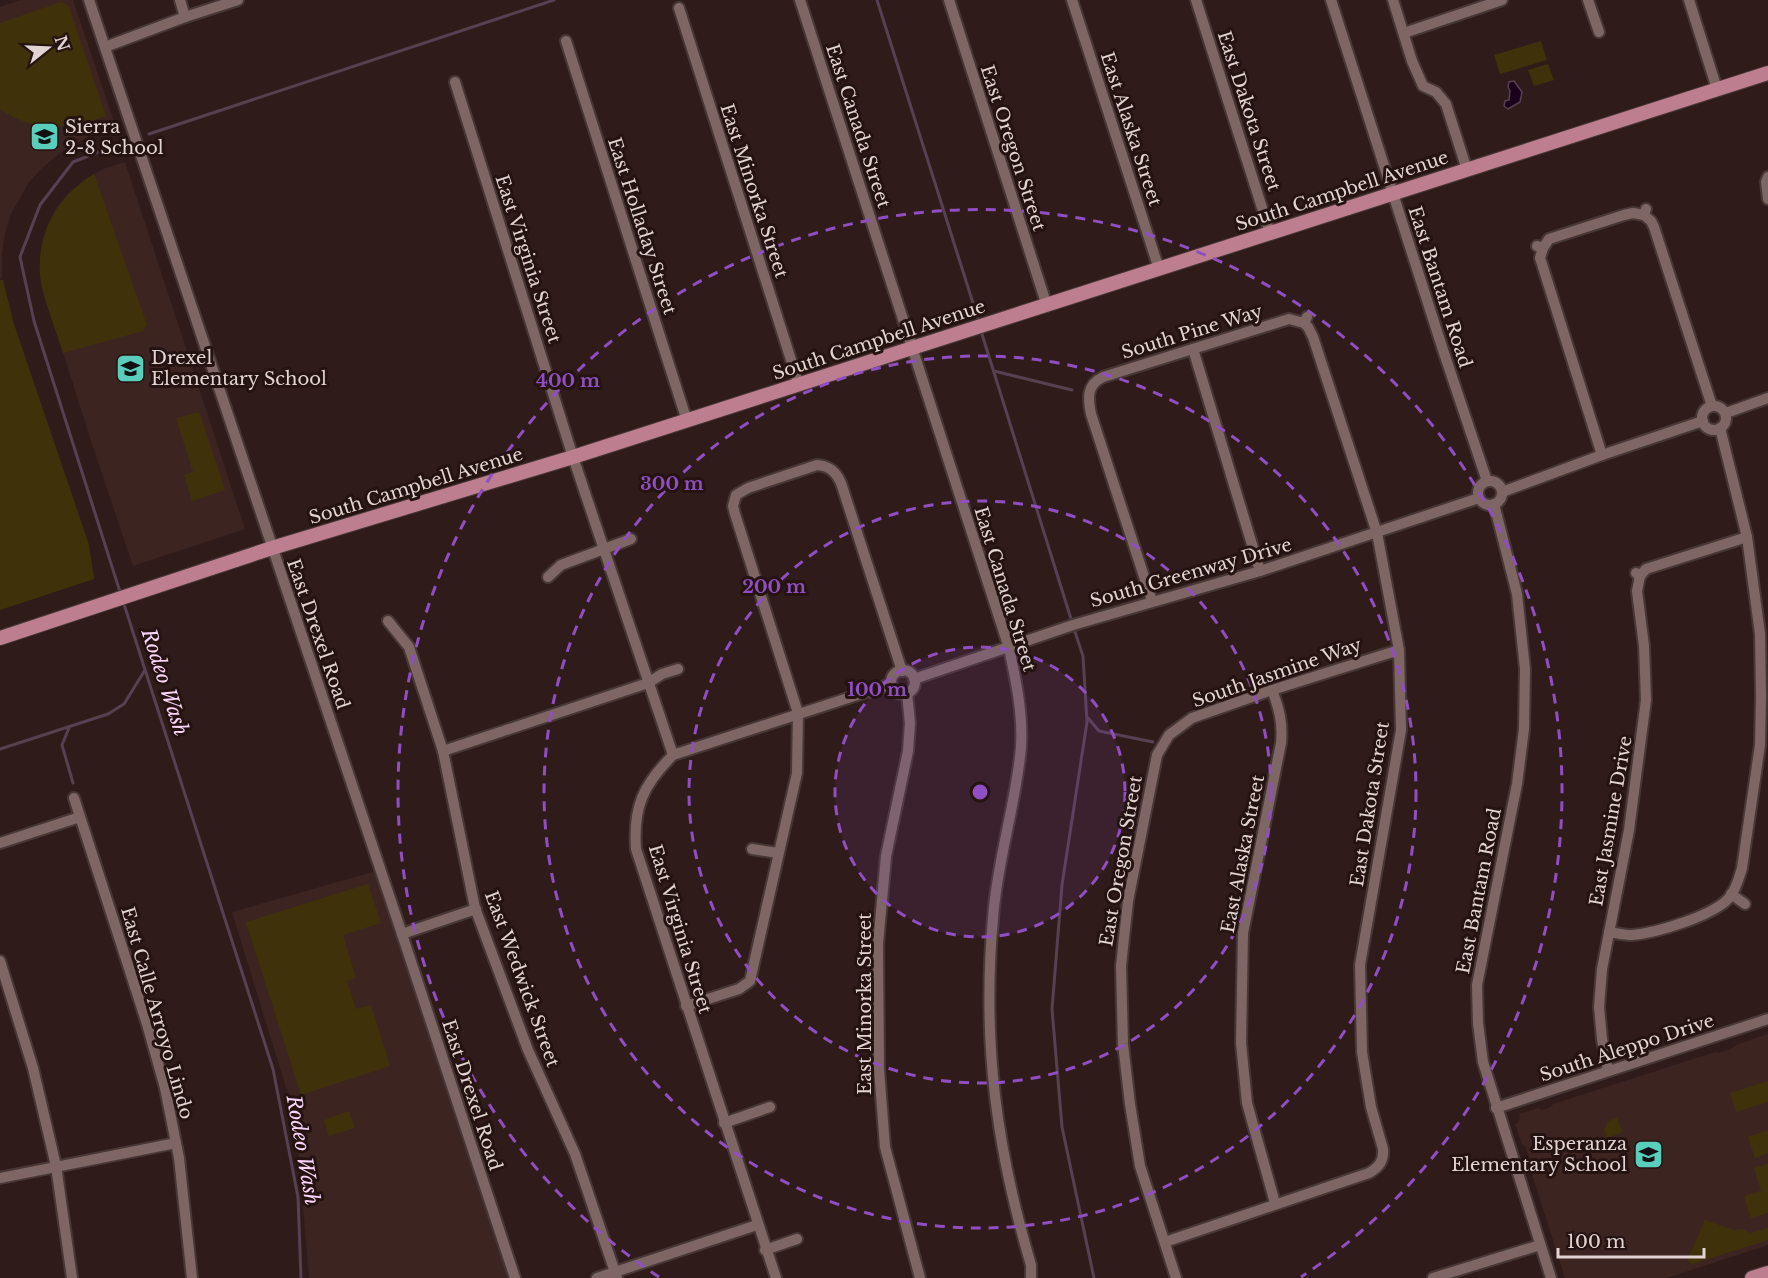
<svg xmlns="http://www.w3.org/2000/svg" width="1768" height="1278" viewBox="0 0 1768 1278" font-family="'Libre Baskerville',serif">
  <style>
    .built { fill: #3c2421 }
    .green { fill: #3f320b }
    .water { fill: #1a001b; stroke: #564052; stroke-width: 1.5 }
    .lines { fill: none; stroke-linecap: round; stroke-linejoin: round }
    .stream { stroke: #564052; stroke-width: 3 }
    .minor-casing { stroke: #473736; stroke-width: 14 }
    .major-casing { stroke: #473736; stroke-width: 16 }
    .minor { stroke: #7d6663; stroke-width: 10 }
    .major { stroke: #bd7e90; stroke-width: 14 }
    .ring { fill: none; stroke: #904ec3; stroke-width: 3; stroke-dasharray: 10 8 }
    .labels { text-anchor: middle; dominant-baseline: central; stroke-width: 6; stroke-linejoin: round; paint-order: stroke }
    .street-label { font-size: 18px; fill: #e2d4d2; stroke: #251311 }
    .poi-label { font-size: 18px; fill: #e2d4d2; stroke: #251311; text-anchor: start }
    .water-label { font-size: 20px; font-style: italic; fill: #f9d5f9; stroke: #251311 }
    .centre { fill: #904ec3; stroke: #251311; stroke-width: 3 }
    .ring-label { font-size: 18px; text-anchor: middle; font-weight: bold; fill: #904ec3; stroke: #251311; stroke-width: 6; stroke-linejoin: round; paint-order: stroke }
  </style>
  <rect width="100%" height="100%" fill="#2f1c1a"/>
  <g class="built">
    <path d="M21,0H73L114,122L61,152L42,168L29,182L11,214L5,233L2,255V277L0,279V7Z"/>
    <path d="M125,162L245,529L133,566L92,444L44,292L40,272L43,240L47,227L57,207L66,196L84,180L103,169Z"/>
    <path d="M376,871L509,1278H309L296,1120L232,912Z"/>
    <path d="M1768,1034V1245L1667,1278H1565L1527,1159L1529,1156L1525,1146L1522,1144L1515,1124L1518,1123L1520,1118L1519,1114L1538,1108L1541,1110L1546,1109L1551,1107L1553,1104L1715,1052L1719,1053L1731,1049L1736,1045Z"/>
  </g>
  <g class="green">
    <path d="M61,2L68,5L106,116C69,130 34,133 0,109V23Z"/>
    <path d="M1541,41L1547,60L1500,74L1494,55Z"/>
    <path d="M1548,64L1554,80L1534,86L1528,70Z"/>
    <path d="M94,174L147,325L143,331L63,353C56,330 46,306 41,283C34,237 56,197 94,174Z"/>
    <path d="M0,280H3L13,321L89,545L94,579L0,610Z"/>
    <path d="M199,412L225,490L192,501L184,475L193,472L176,418Z"/>
    <path d="M368,884L381,923L343,935L356,978L347,981L356,1009L371,1005L390,1066L301,1095L246,922Z"/>
    <path d="M1768,1081V1102L1736,1112L1730,1093Z"/>
    <path d="M349,1111L355,1128L329,1136L324,1120Z"/>
    <path d="M1617,1118L1623,1132L1607,1138L1604,1130L1609,1121Z"/>
    <path d="M1768,1130V1153L1755,1158L1748,1137Z"/>
    <path d="M1768,1164V1213L1751,1218L1744,1196L1761,1191L1754,1168Z"/>
    <path d="M1705,1220L1734,1230L1743,1229L1750,1233L1768,1228V1240L1692,1264L1687,1261Z"/>
  </g>
  <path class="water" d="M1514,81L1522,92L1520,102L1508,109L1504,106L1505,101L1509,100L1510,91L1508,87L1509,82Z"/>
  <g class="lines">
    <g class="stream">
      <path d="M877,0L979,322"/>
      <path d="M149,134L554,0"/>
      <path d="M981,331L1072,622"/>
      <path d="M994,371L1072,390"/>
      <path d="M121,595L34,321L20,257L40,205L73,162L122,143"/>
      <path d="M123,601L273,1069L298,1197L301,1278"/>
      <path d="M1074,629L1083,656L1087,722L1062,885L1052,1009L1062,1127L1094,1278"/>
      <path d="M1088,718L1099,731L1153,742"/>
      <path d="M69,728L62,745L73,783"/>
      <path d="M0,749L108,714L124,704L145,670"/>
    </g>
    <defs>
      <g id="minor">
        <path d="M89,0L400,928L515,1278"/>
        <path d="M180,0L185,17"/>
        <path d="M800,0L1009,648C1016,681 1023,713 1021,747C1016,805 997,860 993,918C982,1041 996,1147 1031,1265V1278"/>
        <path d="M949,0L1047,306"/>
        <path d="M1072,0L1159,269"/>
        <path d="M1196,0L1270,233"/>
        <path d="M1331,0L1443,350L1487,481"/>
        <path d="M1393,0L1412,61L1423,86L1436,92L1446,104L1467,170"/>
        <path d="M1588,0L1599,32"/>
        <path d="M1689,0L1717,89"/>
        <path d="M679,8L799,385"/>
        <path d="M1404,33L1502,0"/>
        <path d="M566,41L687,421"/>
        <path d="M105,47L185,17L238,0"/>
        <path d="M455,82L573,457L673,755"/>
        <path d="M1768,177L1766,182L1768,199"/>
        <path d="M1646,209L1644,215L1651,221L1654,227L1712,406"/>
        <path d="M1537,246L1543,248L1549,239L1624,215L1633,213L1644,215"/>
        <path d="M1543,248L1540,258L1542,264L1602,455"/>
        <path d="M1193,349L1260,571"/>
        <circle cx="1714" cy="418" r="12"/>
        <path d="M1726,413L1768,398"/>
        <circle cx="1490" cy="493" r="12"/>
        <path d="M1502,492L1602,455L1703,421"/>
        <path d="M1494,504L1517,594L1525,669L1524,729L1517,784L1477,985L1478,1023L1483,1062L1551,1278"/>
        <path d="M1636,573L1640,576L1646,569L1747,537"/>
        <path d="M548,577L561,565L631,539"/>
        <path d="M1152,601L1091,414C1088,399 1086,385 1103,377L1289,319L1304,323L1307,317"/>
        <path d="M388,621L409,647L443,751L475,908L528,1050L575,1154L617,1278"/>
        <circle cx="903" cy="682" r="12"/>
        <path d="M914,679L1073,625L1260,571L1479,498"/>
        <path d="M1272,690C1279,708 1283,723 1281,743L1243,933L1241,1043L1247,1103L1275,1203"/>
        <path d="M907,693L910,723L908,751L886,856L878,944L879,1069L885,1147L920,1278"/>
        <path d="M443,751L648,683L662,674L678,669"/>
        <path d="M74,798L147,1024L165,1088L179,1158L192,1278"/>
        <path d="M0,843L80,817"/>
        <path d="M752,849L778,853"/>
        <path d="M1731,894L1745,904"/>
        <path d="M1609,932C1616,933 1624,935 1632,935C1656,933 1713,916 1729,898C1736,890 1739,878 1742,868L1760,745L1761,697L1760,634L1747,537L1720,428"/>
        <path d="M402,934L476,909"/>
        <path d="M0,961L33,1068L56,1166L72,1278"/>
        <path d="M686,1006L739,989L750,981L797,773L798,713L735,514L733,506L736,495L748,488L817,465C830,466 836,472 841,483L902,671"/>
        <path d="M1608,1071L1602,1039L1599,1007L1602,969L1629,830L1646,700L1644,646L1637,591L1640,576"/>
        <path d="M1496,1108L1768,1019"/>
        <path d="M724,1123L770,1107"/>
        <path d="M0,1178L176,1143"/>
        <path d="M1165,1242L1369,1173C1379,1167 1384,1161 1383,1149L1371,1107L1362,1052L1360,965L1401,730L1399,650L1377,533L1313,337L1308,327L1304,323"/>
        <path d="M765,1250L797,1239"/>
        <path d="M597,1278L757,1225"/>
        <path d="M776,1278L636,849C633,807 643,785 673,755L891,684"/>
        <path d="M1176,1278L1140,1166L1130,1104L1123,1044L1121,966L1128,901L1157,755L1169,735L1192,718L1272,690L1399,650"/>
        <path d="M1433,1278L1540,1245"/>
      </g>
      <g id="major">
        <path d="M0,638L272,548L573,457L1768,73"/>
        <path d="M1752,1278L1768,1273"/>
      </g>
    </defs>
    <use href="#minor" class="minor-casing"/>
    <use href="#major" class="major-casing"/>
    <use href="#minor" class="minor"/>
    <use href="#major" class="major"/>
  </g>
  <circle cx="980" cy="792" r="145" fill="#904ec3" fill-opacity=".12"/>
  <g class="ring">
    <circle cx="980" cy="792" r="145"/>
    <circle cx="980" cy="792" r="291"/>
    <circle cx="980" cy="792" r="436"/>
    <path d="M659 1277A582 582 0 1 1 1301 1277"/>
  </g>
  <defs>
    <symbol id="school-square" viewBox="-11 -11 22 22"><rect x="-9" y="-9" width="18" height="18" rx="4" fill="#5acebc" stroke="#251311"/><path d="M0-5L7-2L0 1L-7-2ZM-4 1L0 2.5L4 1V4Q0 6-4 4Z" fill="#111"/></symbol>
  </defs>
  <g fill-rule="evenodd">
    <use href="#school-square" x="28" y="120" width="33" height="33"/>
    <use href="#school-square" x="114" y="352" width="33" height="33"/>
    <use href="#school-square" x="1632" y="1138" width="33" height="33"/>
  </g>
  <g class="labels">
    <g class="street-label">
      <text transform="translate(1249 111) rotate(72)">East Dakota Street</text>
      <text transform="translate(858 126) rotate(72)">East Canada Street</text>
      <text transform="translate(1131 129) rotate(72)">East Alaska Street</text>
      <text transform="translate(1013 148) rotate(72)">East Oregon Street</text>
      <text transform="translate(754 191) rotate(72)">East Minorka Street</text>
      <text transform="translate(1342 191) rotate(-18)">South Campbell Avenue</text>
      <text transform="translate(642 226) rotate(72)">East Holladay Street</text>
      <text transform="translate(528 259) rotate(72)">East Virginia Street</text>
      <text transform="translate(1440 287) rotate(72)">East Bantam Road</text>
      <text transform="translate(1192 332) rotate(-17)">South Pine Way</text>
      <text transform="translate(879 340) rotate(-18)">South Campbell Avenue</text>
      <text transform="translate(416 486) rotate(-17)">South Campbell Avenue</text>
      <text transform="translate(1191 573) rotate(-16)">South Greenway Drive</text>
      <text transform="translate(1005 589) rotate(73)">East Canada Street</text>
      <text transform="translate(318 634) rotate(71)">East Drexel Road</text>
      <text transform="translate(1277 673) rotate(-19)">South Jasmine Way</text>
      <text transform="translate(1370 804) rotate(-81)">East Dakota Street</text>
      <text transform="translate(1611 821) rotate(-80)">East Jasmine Drive</text>
      <text transform="translate(1243 854) rotate(-79)">East Alaska Street</text>
      <text transform="translate(1121 861) rotate(-80)">East Oregon Street</text>
      <text transform="translate(1479 891) rotate(-79)">East Bantam Road</text>
      <text transform="translate(680 929) rotate(73)">East Virginia Street</text>
      <text transform="translate(522 979) rotate(70)">East Wedwick Street</text>
      <text transform="translate(865 1004) rotate(-90)">East Minorka Street</text>
      <text transform="translate(157 1013) rotate(74)">East Calle Arroyo Lindo</text>
      <text transform="translate(1627 1048) rotate(-18)">South Aleppo Drive</text>
      <text transform="translate(472 1095) rotate(72)">East Drexel Road</text>
    </g>
    <g class="poi-label">
      <text x="65" y="127">Sierra<tspan x="65" dy="21">2-8 School</tspan></text>
      <text x="151" y="358">Drexel<tspan x="151" dy="21">Elementary School</tspan></text>
      <text x="1627" y="1144" text-anchor="end">Esperanza<tspan x="1627" dy="21">Elementary School</tspan></text>
    </g>
    <g class="water-label">
      <text transform="translate(165 682) rotate(72)">Rodeo Wash</text>
      <text transform="translate(303 1150) rotate(80)">Rodeo Wash</text>
    </g>
  </g>
  <circle cx="980" cy="792" r="9" class="centre"/>
  <g class="ring-label">
    <text x="568" y="387">400 m</text>
    <text x="672" y="490">300 m</text>
    <text x="774" y="593">200 m</text>
    <text x="877" y="696">100 m</text>
  </g>
  <g transform="translate(48 48) rotate(72)" stroke="#251311" stroke-width="4.5" paint-order="stroke">
  <path d="M0-4.5L10 22L0 15L-10 22Z" fill="#e2d4d2"/>
  <text y="-9" font-size="16" font-weight="bold" text-anchor="middle" fill="#e2d4d2">N</text>
  </g>
  <path d="M1558 1248v9h146v-9" fill="none" stroke="#e2d4d2" stroke-width="3"/>
  <text x="1567" y="1248" font-size="18" fill="#e2d4d2" stroke="#251311" stroke-width="4.5" paint-order="stroke">100 m</text>
</svg>
